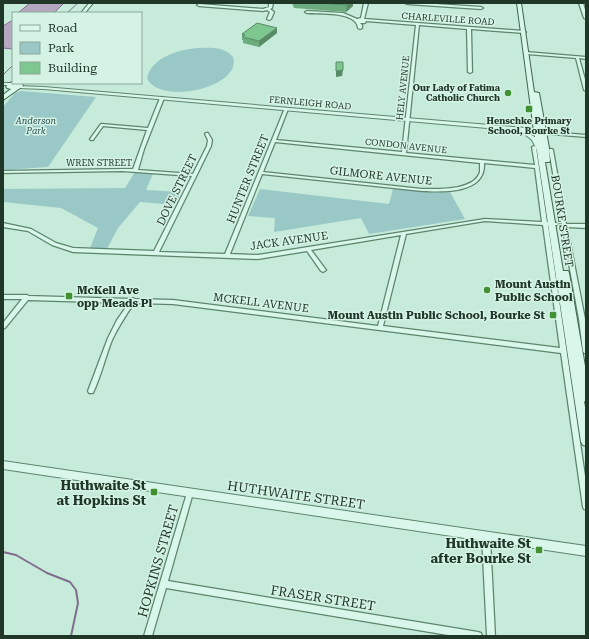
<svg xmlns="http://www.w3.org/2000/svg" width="589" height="639" viewBox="0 0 589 639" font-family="'Roboto Serif',serif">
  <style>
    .green { fill: #9ac8c6 }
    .water { fill: #b4a7bf; stroke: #806e8d }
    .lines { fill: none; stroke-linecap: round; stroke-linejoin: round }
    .stream-far1 { stroke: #806e8d; stroke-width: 1 }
    .stream { stroke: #806e8d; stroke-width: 2 }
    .minor-casing { stroke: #5d856c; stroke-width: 2.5 }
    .tertiary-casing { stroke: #5d856c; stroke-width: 2 }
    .secondary-casing { stroke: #40674d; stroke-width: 2 }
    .minor { fill: #d8f6e9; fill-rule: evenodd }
    .tertiary { fill: #d8f6e9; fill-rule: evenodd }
    .secondary { fill: #d8f6e9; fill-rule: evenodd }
    .wall { fill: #6cab7d }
    .shaded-wall { fill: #588b66 }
    .building { fill: #7ec791; stroke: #588b66 }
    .poi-dot { fill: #419031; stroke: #d5f3e5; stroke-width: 1.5 }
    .labels { text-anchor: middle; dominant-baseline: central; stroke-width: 3; stroke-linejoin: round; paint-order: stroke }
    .far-street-label { font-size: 9px; fill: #203627; stroke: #d5f3e5 }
    .far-poi-label { font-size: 9px; font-weight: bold; fill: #203627; stroke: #d5f3e5; text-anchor: end }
    .far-park-label { font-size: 9px; font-style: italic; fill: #284d51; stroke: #d5f3e5 }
    .street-label { font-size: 11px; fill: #203627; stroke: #d5f3e5 }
    .poi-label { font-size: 11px; font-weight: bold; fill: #203627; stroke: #d5f3e5; text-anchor: start }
    .near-poi-label { font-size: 13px; font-weight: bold; fill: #203627; stroke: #d5f3e5; text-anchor: end }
    .near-street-label { font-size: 13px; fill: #203627; stroke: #d5f3e5 }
  </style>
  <rect width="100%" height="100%" fill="#c6ebda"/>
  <g class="green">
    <path d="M197,48C209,48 224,46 233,57C243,88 158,106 147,78C152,57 178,50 197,48Z"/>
    <path d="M21,91L96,97L48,167L3,170V107L15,93Z"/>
    <path d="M135,172L153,174L146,190L181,192L175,205L140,202L118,228L107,249L90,248L98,228L61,208L3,202V189L125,188Z"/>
    <path d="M260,189L389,204L393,189L450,192L465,219L369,234L361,218L274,232L275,218L248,216Z"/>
  </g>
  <g class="water">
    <path d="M30,3H64L54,13H18Z"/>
    <path d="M13,20V49L3,48V26Z"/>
  </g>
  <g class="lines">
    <g class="stream-far1">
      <path d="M67,13L78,3"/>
      <path d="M3,75L13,65"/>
    </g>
    <path class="stream" d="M3,552L16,555L47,573L70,582L76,590L78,603L71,636"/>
    <defs>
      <g id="minor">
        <path d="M269,3H273L272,8L270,9L274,12L271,19L269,20L267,19L270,12L267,10L263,11L199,6L197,5L199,4L263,9L269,7Z"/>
        <path d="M364,3H368L364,19H365L524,31L526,32L524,33L471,29L472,72L470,73L468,72L467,29L419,25L406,153L535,165L532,147L534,146L536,147L547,222L557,223L559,224L557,225H548L586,483V510L584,509L583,507L561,353L173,304L134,303C126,315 118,327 112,340C105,358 101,376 93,393H89L88,391L108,338L117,320L129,303L28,300L5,328L3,329V323L22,299H3V295H27L29,296L131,299L133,298L135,299L173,300L378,326L401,235L311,250L326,270L323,272L321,271L307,251L258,259L73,252L52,245L28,231L3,227V223L31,229L56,243L73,248L154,251L192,176L122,171L3,173V171L122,169H133L147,130L103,126L93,140H91L90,139L101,124H102L148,128L160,98L162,97L164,98L144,149L138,170L193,174L207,146L208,140L205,134L206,133H208L212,140L211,146L159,252L225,254L285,108L288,109L276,140L402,152L416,25L366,21L365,23H360L362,25V28L360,29L358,28C357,11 319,14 307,13L305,12L307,11L343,13L357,19L361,18ZM275,142L480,163C480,166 480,169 480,172C474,191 438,189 422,189L263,172ZM484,163L535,168L542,222L485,219L258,255L230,254L262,174L422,191C443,192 486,194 484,163ZM485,221L543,225L560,348L383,326L406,234Z"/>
        <path d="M405,3H420L481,7L483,8L481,9L407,4Z"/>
        <path d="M579,3H583L586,13V19L584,18Z"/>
        <path d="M526,52L586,57V59L579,58L586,83V91L584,90L576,58L527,54H526Z"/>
        <path d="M538,131L586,135V137L539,133L537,132Z"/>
        <path d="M550,149H552L553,150L566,224H586V228L567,227L585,319L586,329V353H584L583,351L579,319L562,225L549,150Z"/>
        <path d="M190,490L192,491L193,493L168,581L478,632L481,633L482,636H454L166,588L152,636H144L187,493L188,491Z"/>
        <path d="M486,534L489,535L490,537L495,636H487L482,537L483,535Z"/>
      </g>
      <g id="tertiary">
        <path d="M3,83H13L15,84L13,85H3Z"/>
        <path d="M16,86L44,87L537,129L540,131L539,132H527L536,138L542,149L541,150H537L532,140L521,131L44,89L18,88H16Z"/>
        <path d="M3,461L586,546V556L3,469Z"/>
      </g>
      <g id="secondary">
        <path d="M89,3H93L85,13H81Z"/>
        <path d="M517,3H521L534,92L539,93L549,148L550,161L549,162H545L563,271H568L569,273L586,372V402L584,401L586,413V446L583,445L581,442L534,131Z"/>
        <path d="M13,81V83H22L23,86L3,100V95L11,89L7,88L6,86Z"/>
      </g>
    </defs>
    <use href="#minor" class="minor-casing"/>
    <use href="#tertiary" class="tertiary-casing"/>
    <use href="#secondary" class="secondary-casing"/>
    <use href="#minor" class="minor"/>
    <use href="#tertiary" class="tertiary"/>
    <use href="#secondary" class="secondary"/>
  </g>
  <g class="wall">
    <path d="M292,3H353V6L346,12L294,8Z"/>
    <path d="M277,28V33L259,47L243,43V40H242V34Z"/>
  </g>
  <g class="shaded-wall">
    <path d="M349,3H353V6L346,12L347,5Z"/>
    <path d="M277,28V33L259,47V41Z"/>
    <path d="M343,70L342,76L336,77V71Z"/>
  </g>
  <g class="building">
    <path d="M320,3H349L347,5Z"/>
    <path d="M257,23L277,28L259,41L243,37L245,35L242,34Z"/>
    <path d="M336,62H343V70L336,71Z"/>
  </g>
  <g class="poi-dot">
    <circle cx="508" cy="93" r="4"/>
    <rect x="525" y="105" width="8" height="8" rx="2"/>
    <circle cx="487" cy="290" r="4"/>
    <rect x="65" y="292" width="8" height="8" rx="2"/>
    <rect x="549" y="311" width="8" height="8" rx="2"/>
    <rect x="150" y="488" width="8" height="8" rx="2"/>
    <rect x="535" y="546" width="8" height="8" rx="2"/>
  </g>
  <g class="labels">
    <g class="far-street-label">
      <text transform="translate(448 19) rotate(4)">CHARLEVILLE ROAD</text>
      <text transform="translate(403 88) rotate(-84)">HELY AVENUE</text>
      <text transform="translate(310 103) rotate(5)">FERNLEIGH ROAD</text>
      <text transform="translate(406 146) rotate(6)">CONDON AVENUE</text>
      <text x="99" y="163">WREN STREET</text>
    </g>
    <g class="far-poi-label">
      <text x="500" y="88">Our Lady of Fatima<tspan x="500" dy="10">Catholic Church</tspan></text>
      <text x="529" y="121" text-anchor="middle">Henschke Primary<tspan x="529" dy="10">School, Bourke St</tspan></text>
    </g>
    <g class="far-park-label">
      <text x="36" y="121">Anderson<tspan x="36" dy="10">Park</tspan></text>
    </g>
    <g class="street-label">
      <text transform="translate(381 176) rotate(6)">GILMORE AVENUE</text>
      <text transform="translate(248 179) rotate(-68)">HUNTER STREET</text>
      <text transform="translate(177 190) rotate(-64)">DOVE STREET</text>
      <text transform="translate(562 221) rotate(81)">BOURKE STREET</text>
      <text transform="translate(289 241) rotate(-8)">JACK AVENUE</text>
      <text transform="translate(261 303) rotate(7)">MCKELL AVENUE</text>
    </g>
    <g class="poi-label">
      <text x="495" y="284">Mount Austin<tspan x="495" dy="13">Public School</tspan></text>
      <text x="77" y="290">McKell Ave<tspan x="77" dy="13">opp Meads Pl</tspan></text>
      <text x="545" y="315" text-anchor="end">Mount Austin Public School, Bourke St</text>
    </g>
    <g class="near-poi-label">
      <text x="146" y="485">Huthwaite St<tspan x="146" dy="15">at Hopkins St</tspan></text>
      <text x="531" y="543">Huthwaite St<tspan x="531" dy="15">after Bourke St</tspan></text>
    </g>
    <g class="near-street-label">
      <text transform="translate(296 495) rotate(8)">HUTHWAITE STREET</text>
      <text transform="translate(158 561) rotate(-74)">HOPKINS STREET</text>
      <text transform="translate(323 598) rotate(9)">FRASER STREET</text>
    </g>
  </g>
  <rect width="589" height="639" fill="none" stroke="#203627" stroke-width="8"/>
  <rect x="12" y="12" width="130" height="72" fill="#d5f3e5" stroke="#8da799"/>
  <rect x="20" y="25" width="20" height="6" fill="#d8f6e9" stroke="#8da799"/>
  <text x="48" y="32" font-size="12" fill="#203627">Road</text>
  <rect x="20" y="42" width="20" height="12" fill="#9ac8c6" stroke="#8da799"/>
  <text x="48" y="52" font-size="12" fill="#203627">Park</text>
  <rect x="20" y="62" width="20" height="12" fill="#7ec791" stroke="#8da799"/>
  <text x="48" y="72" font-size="12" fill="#203627">Building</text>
</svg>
